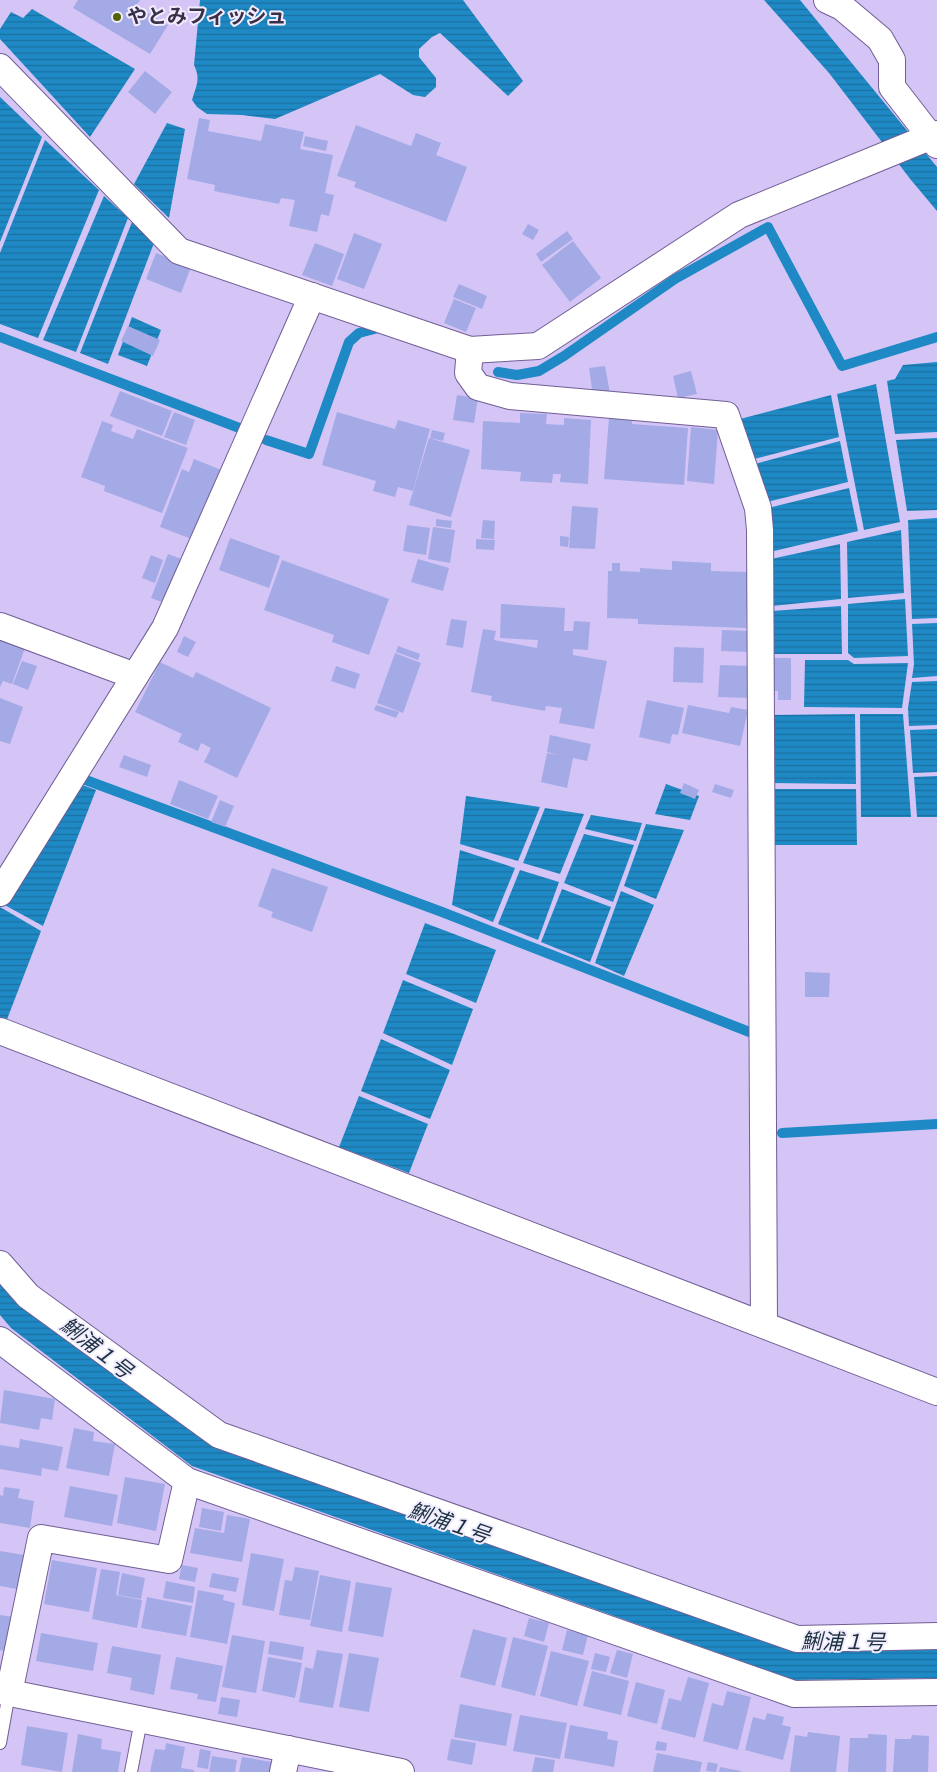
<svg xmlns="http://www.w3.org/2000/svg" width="937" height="1772" viewBox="0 0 937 1772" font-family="Spectral,'Noto Sans JP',serif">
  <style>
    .water { fill: url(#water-rules) }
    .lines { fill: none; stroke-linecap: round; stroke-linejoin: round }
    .stream { stroke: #1e89c4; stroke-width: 10 }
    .building { fill: #a4aae5 }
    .lane-casing { stroke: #715e94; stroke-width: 14 }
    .street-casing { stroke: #715e94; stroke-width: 28 }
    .lane { stroke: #fff; stroke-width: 12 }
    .street { stroke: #fff; stroke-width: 26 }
    .poi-dot { fill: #546308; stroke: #f1ecfe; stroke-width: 2 }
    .labels { text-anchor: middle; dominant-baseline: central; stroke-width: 4; stroke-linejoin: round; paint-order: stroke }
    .poi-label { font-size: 20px; font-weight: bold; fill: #393048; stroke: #f1ecfe; text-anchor: start }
    .water-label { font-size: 21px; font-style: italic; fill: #1b303e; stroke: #f1ecfe }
  </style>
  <defs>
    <pattern id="water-rules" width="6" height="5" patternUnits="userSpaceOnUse" patternTransform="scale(1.25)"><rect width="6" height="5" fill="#1e89c4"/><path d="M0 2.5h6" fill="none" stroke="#1b70a1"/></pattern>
  </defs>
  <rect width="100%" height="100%" fill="#d4c5f6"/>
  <g class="water">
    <path d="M200,0H463L523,81L508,96L440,33L432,37L419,49V57L436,78V87L425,97L413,95L380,74L275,119L242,115L207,114L197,107L192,100C196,86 201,79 194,65Z"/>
    <path d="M764,0H800L937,167V211L911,180L829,73Z"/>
    <path d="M32,9L135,69L90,137L0,39V29L11,12L23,18Z"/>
    <path d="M0,97L42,137L0,242Z"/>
    <path d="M167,123L185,129L169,218L134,184Z"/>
    <path d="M45,140L99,190L38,338L0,324V253Z"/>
    <path d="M104,196L128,218L76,352L43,340Z"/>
    <path d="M132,222L154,243L108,364L80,353Z"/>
    <path d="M132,317L161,330L147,366L118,355Z"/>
    <path d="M937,362V432L895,434L887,381L895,379L903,365Z"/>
    <path d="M876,384L900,522L864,530L837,394Z"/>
    <path d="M831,395L839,437L754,459L740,419Z"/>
    <path d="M937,438V510L907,511L896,440Z"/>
    <path d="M840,441L848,482L767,502L755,464Z"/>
    <path d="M849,488L858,531L770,552L768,508Z"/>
    <path d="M937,518V618L912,619L908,520Z"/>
    <path d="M901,530L904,593L848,598L847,542Z"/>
    <path d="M840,544L841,599L772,606L771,559Z"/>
    <path d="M905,599L908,656L854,658L848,653V604Z"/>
    <path d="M841,606L842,654H774L772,611Z"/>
    <path d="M937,623V676L912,678L914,664L912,624Z"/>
    <path d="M805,660H848L854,664L908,663L902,708L804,707Z"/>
    <path d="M937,681V725L909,726L908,708L912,682Z"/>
    <path d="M855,714L856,784L770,783V715Z"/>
    <path d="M860,714H903L911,817H861Z"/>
    <path d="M937,729V772L913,773L910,730Z"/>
    <path d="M937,776V817H917L914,777Z"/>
    <path d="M77,783L96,790L43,926L1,903Z"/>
    <path d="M666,784L699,796L690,820L655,814Z"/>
    <path d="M770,789H856L857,845H770Z"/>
    <path d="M466,796L540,807L518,861L460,844Z"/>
    <path d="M545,808L584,814L560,874L523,863Z"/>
    <path d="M591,815L642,823L636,841L585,829Z"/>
    <path d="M646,824L684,830L656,899L624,886Z"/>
    <path d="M584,834L634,845L613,902L564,883Z"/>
    <path d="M460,850L515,868L493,922L452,905Z"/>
    <path d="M520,870L559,882L538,940L498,924Z"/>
    <path d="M562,889L611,907L590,962L541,942Z"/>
    <path d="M621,891L654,905L624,976L595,963Z"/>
    <path d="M0,907L41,931L6,1022L0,1020Z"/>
    <path d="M425,923L496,950L476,1003L406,974Z"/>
    <path d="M403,980L473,1009L452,1065L383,1033Z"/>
    <path d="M381,1039L450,1070L430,1119L361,1091Z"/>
    <path d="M359,1096L428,1124L409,1173L339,1147Z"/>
    <path d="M0,1278L48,1323L203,1440L237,1455L798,1653L937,1648V1678L794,1680L192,1466L11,1328L0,1315Z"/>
  </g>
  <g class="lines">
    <g class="stream">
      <path d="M0,337L242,429"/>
      <path d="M498,372L517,375L539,371L564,356L675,279L768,227L842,366L937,337"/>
      <path d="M266,440L309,454L349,342L359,333L378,328L381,329"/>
      <path d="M83,779L442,912L752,1033"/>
      <path d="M782,1133L937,1124"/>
    </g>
  </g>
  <g class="building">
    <path d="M78,0H140L136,6L168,25L150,54L73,8Z"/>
    <path d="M145,71L172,92L155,114L128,92Z"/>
    <path d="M199,118L210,120L208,131L261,141L265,124L304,132L300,149L333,155L325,193L334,195L329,216L321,214L317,232L289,226L295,200L281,198L279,204L214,191L215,185L187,179Z"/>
    <path d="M356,125L411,146L416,133L441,143L436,155L467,167L446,222L354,187L356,182L337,176Z"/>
    <path d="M305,136L328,141L326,151L303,146Z"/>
    <path d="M528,224L539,230L533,240L522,234Z"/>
    <path d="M567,231L573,239L541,262L536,254Z"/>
    <path d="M354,233L382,244L364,289L337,279Z"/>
    <path d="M573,241L601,278L570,302L542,265Z"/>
    <path d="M315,243L344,254L332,286L302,275Z"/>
    <path d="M156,253L191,267L181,293L146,279Z"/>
    <path d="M459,284L487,296L482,309L453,297Z"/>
    <path d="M454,299L476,308L466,332L444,323Z"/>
    <path d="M128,326L160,340L153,356L121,341Z"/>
    <path d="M605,366L610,393L593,396L589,368Z"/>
    <path d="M691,371L697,394L678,398L673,376Z"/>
    <path d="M120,391L172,411L162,436L110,416Z"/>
    <path d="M457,395L478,398L474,423L453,420Z"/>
    <path d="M174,412L195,420L186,445L164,437Z"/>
    <path d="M337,412L395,429L398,420L430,429L413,491L398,487L395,497L373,491L376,481L322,465Z"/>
    <path d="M520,413L547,414L546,424L564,425V418L591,420L588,484L560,482L561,474H553L552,483L520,481L521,472L481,469L483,421L520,423Z"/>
    <path d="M609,418L632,420V424L688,428L684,485L604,479Z"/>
    <path d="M102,421L113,425L111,431L133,439L137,429L188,448L162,513L104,491L105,486L81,477Z"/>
    <path d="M691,427L718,430L714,484L687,481Z"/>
    <path d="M432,430L445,433L443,441L430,438Z"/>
    <path d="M429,438L470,450L451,517L409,505Z"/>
    <path d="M194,459L224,471L197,541L160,527L182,469L189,472Z"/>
    <path d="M572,506L598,508L595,549L569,548Z"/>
    <path d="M436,519L452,521L451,528L436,526Z"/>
    <path d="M483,520L495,521L494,539L481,538Z"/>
    <path d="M407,525L430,528L426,555L403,551Z"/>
    <path d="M433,527L455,530L450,563L428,559Z"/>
    <path d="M560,536L569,537L568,547L560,546Z"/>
    <path d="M230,538L280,556L269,588L219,570Z"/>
    <path d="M476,539L495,540L494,550L476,549Z"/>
    <path d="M168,554L187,561L170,605L151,598Z"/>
    <path d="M151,555L163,560L155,583L142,578Z"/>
    <path d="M418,559L449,568L443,591L411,582Z"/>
    <path d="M282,560L389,599L369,655L332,642L334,635L264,610Z"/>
    <path d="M672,561L711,563V571L748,572L746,628L638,624V619L607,618L608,571H612V563H620V571L640,572V568L672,570Z"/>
    <path d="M501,604L565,608L564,631H573L574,621L590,622L588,650L573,649V655L607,661L594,729L559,723L562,708L546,706L545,711L491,701L492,696L471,692L483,629L496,631L494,640L537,648L538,640L500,638Z"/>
    <path d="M451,619L467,621L463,648L446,645Z"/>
    <path d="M722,630L751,631L750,652L721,651Z"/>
    <path d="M184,636L196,642L188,657L177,652Z"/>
    <path d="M0,639L25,648L12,684L3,681L0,687Z"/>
    <path d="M398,646L420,654L418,660L396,652Z"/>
    <path d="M674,647L704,648L703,683L673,682Z"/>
    <path d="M395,653L421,663L403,713L377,703Z"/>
    <path d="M768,658H791V700H778V691H768Z"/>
    <path d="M22,661L37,666L28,690L13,684Z"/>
    <path d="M160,662L193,678L196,672L271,708L237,778L204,762L211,748L201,743L198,751L178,742L182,734L135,712Z"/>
    <path d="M720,665L751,666L750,698L718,697Z"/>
    <path d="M336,666L360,674L355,689L331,681Z"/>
    <path d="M0,698L23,707L10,744L0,741Z"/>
    <path d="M647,700L684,708L678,735L672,734L670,744L639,737Z"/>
    <path d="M376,705L399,712L396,718L374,710Z"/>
    <path d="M688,705L729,713L731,707L748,710L740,746L682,733Z"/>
    <path d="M550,735L591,744L587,761L573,758L567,788L541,782L547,753L558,755L547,752Z"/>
    <path d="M124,755L151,765L147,777L119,767Z"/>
    <path d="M179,780L218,796L208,819L170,804Z"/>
    <path d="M684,783L699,790L695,799L680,793Z"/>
    <path d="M715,784L734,790L731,798L712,792Z"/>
    <path d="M220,800L234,806L225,827L211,822Z"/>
    <path d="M272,868L328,887L312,932L271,917L273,912L258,906Z"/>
    <path d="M805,972L830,973L829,997H805Z"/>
    <path d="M4,1390L55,1399L52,1420L41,1418L39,1430L0,1423Z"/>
    <path d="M74,1428L94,1432L93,1441L115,1444L109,1476L66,1468Z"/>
    <path d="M20,1439L63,1447L58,1471L42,1468L41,1476L0,1469V1445L19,1448Z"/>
    <path d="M125,1477L165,1484L156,1531L117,1523Z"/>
    <path d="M70,1486L118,1495L112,1526L64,1517Z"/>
    <path d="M4,1487L20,1489L18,1498L34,1501L30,1528L0,1523V1495L3,1496Z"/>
    <path d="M202,1508L224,1512L221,1531L199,1527Z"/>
    <path d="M227,1515L250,1519L242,1562L190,1553L195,1528L224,1533Z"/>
    <path d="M0,1551L24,1555L17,1589L0,1586Z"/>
    <path d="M251,1553L284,1559L274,1611L242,1605Z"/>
    <path d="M52,1560L97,1568L89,1612L44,1604Z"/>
    <path d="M182,1565L198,1568L195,1582L179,1579Z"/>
    <path d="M295,1567L319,1571L310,1620L279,1615L285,1580L292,1581Z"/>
    <path d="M101,1569L120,1572L116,1595L142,1600L137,1628L92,1619Z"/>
    <path d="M122,1573L145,1578L141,1599L118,1595Z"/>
    <path d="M212,1573L239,1578L236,1592L209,1587Z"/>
    <path d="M320,1575L351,1581L342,1632L310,1626Z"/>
    <path d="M166,1581L195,1587L193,1603L163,1598Z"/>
    <path d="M356,1582L392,1588L383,1637L348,1631Z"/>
    <path d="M198,1590L224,1595L223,1600L235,1603L227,1644L190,1637Z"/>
    <path d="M147,1597L192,1606L186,1636L141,1628Z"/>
    <path d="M0,1615L14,1617L8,1652L0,1650Z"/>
    <path d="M529,1618L549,1623L544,1642L524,1636Z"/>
    <path d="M473,1629L507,1638L495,1686L460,1677Z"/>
    <path d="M567,1630L588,1635L583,1655L562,1650Z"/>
    <path d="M41,1633L98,1643L93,1671L36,1661Z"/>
    <path d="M232,1635L265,1641L256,1693L222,1687Z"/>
    <path d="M513,1637L548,1646L535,1696L501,1687Z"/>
    <path d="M270,1641L304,1647L302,1660L268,1654Z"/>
    <path d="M112,1646L161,1655L154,1695L130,1690L132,1678L107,1673Z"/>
    <path d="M317,1650L343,1654L333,1708L299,1702L305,1667L313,1669Z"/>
    <path d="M617,1650L633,1654L627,1678L610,1673Z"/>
    <path d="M551,1651L589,1661L577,1706L540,1696Z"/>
    <path d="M349,1653L379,1658L369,1712L339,1707Z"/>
    <path d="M595,1653L610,1657L606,1672L591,1669Z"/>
    <path d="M176,1657L223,1666L216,1702L197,1699L198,1694L170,1689Z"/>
    <path d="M268,1657L302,1663L295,1698L262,1691Z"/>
    <path d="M592,1671L629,1681L621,1715L583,1706Z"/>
    <path d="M688,1677L709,1683L695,1738L661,1729L669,1698L681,1701Z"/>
    <path d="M636,1682L665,1690L657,1724L627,1716Z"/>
    <path d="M727,1691L751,1697L738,1750L703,1741L712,1703L723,1706Z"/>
    <path d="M221,1697L240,1700L237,1717L218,1714Z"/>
    <path d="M460,1704L512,1714L506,1746L454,1737Z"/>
    <path d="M767,1713L784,1717L782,1725L791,1727L783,1760L745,1750L753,1717L765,1720Z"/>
    <path d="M520,1715L567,1723L560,1759L513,1751Z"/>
    <path d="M570,1725L608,1732L607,1739L618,1741L614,1767L564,1758Z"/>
    <path d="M27,1726L68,1733L62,1772L21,1765Z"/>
    <path d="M808,1732L840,1736L836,1772H790L795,1735L807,1737Z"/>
    <path d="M78,1734L102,1739L101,1749L121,1752L118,1772H72Z"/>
    <path d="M868,1734L887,1735L886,1772H848L850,1738H868Z"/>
    <path d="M912,1735L929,1736L928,1772H893L895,1739H911Z"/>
    <path d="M451,1739L476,1743L472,1765L447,1760Z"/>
    <path d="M657,1741L667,1743L666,1751L655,1750Z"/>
    <path d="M166,1743L185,1747L181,1768L194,1770V1772H150L155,1749L165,1750Z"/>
    <path d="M200,1749L211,1751L208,1769L197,1767Z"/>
    <path d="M657,1753L702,1762L700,1772H653Z"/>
    <path d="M212,1756L237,1760L235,1772H209Z"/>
    <path d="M242,1757L272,1762L271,1772H239Z"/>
    <path d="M535,1757L555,1760L553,1772H532Z"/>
    <path d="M708,1762L718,1764L716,1772L706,1771Z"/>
    <path d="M720,1767L741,1771L740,1772H719Z"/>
  </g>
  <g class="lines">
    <defs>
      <g id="lane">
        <path d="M0,1743L9,1693"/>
        <path d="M131,1772L141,1720"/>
      </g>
      <g id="street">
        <path d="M827,0L842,7L880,39L892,60V87L937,145"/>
        <path d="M0,67L179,251L470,350L538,346L739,215L937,134"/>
        <path d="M470,350L468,373L478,387L510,396L726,415L758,508L760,530L764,1325"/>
        <path d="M0,626L135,676"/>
        <path d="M0,893L165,628L312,296"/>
        <path d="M0,1031L937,1392"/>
        <path d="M0,1264L28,1296L219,1435L797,1639L937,1636"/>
        <path d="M0,1340L187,1481L794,1694L937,1692"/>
        <path d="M0,1691L401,1772"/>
        <path d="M9,1693L41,1538L169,1560L187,1481"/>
        <path d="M283,1772L288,1749"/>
      </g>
    </defs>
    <use href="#lane" class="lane-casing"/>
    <use href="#street" class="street-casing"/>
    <use href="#lane" class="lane"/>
    <use href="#street" class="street"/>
  </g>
  <circle class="poi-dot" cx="117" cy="17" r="5"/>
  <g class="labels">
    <g class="poi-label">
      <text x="127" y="17">やとみフィッシュ</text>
    </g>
    <g class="water-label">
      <text transform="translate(96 1349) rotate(38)">鯏浦１号</text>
      <text transform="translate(449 1524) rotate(19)">鯏浦１号</text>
      <text transform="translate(843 1643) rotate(1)">鯏浦１号</text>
    </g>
  </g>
</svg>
